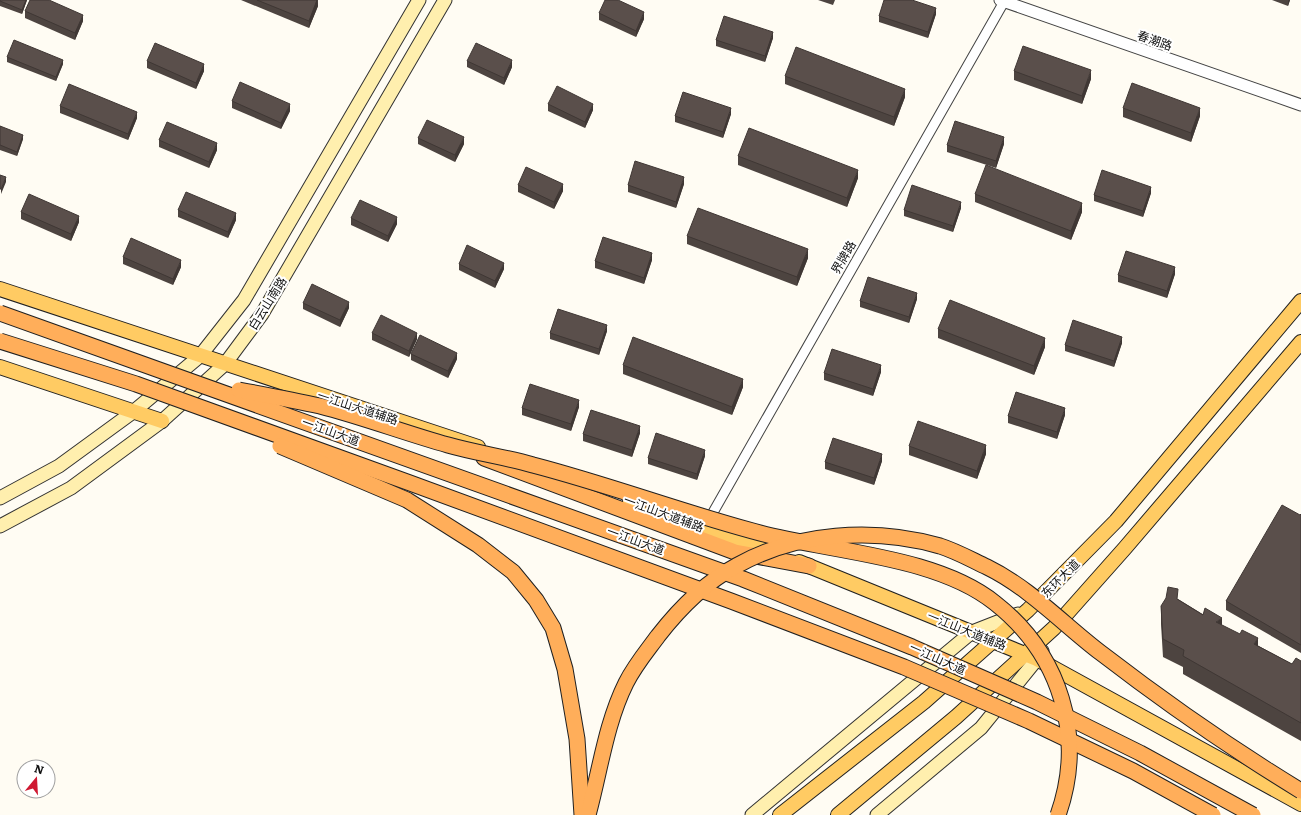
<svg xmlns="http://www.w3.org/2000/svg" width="1301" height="815" viewBox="0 0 1301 815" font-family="Literata,'Noto Sans SC',serif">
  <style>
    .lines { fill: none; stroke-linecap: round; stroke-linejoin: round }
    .minor-casing { stroke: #434343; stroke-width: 11 }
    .tertiary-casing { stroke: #434343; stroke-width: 13 }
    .secondary-casing { stroke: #323232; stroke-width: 15 }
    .primary-casing { stroke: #212121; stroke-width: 16 }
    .trunk-casing { stroke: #212121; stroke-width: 17 }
    .minor { stroke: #fff; stroke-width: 9 }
    .tertiary { stroke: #fff; stroke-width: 11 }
    .secondary { stroke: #ffefae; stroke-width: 13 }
    .primary { stroke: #ffcb63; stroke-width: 14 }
    .trunk { stroke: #ffae5a; stroke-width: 15 }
    .trunk-bridge-casing { stroke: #212121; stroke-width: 17; stroke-linecap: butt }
    .trunk-bridge { stroke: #ffae5a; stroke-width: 15 }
    .wall { fill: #4d4440 }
    .shaded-wall { fill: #3f3734 }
    .building { fill: #5a4f4b; stroke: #3f3734 }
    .labels { text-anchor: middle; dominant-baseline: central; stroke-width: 4; stroke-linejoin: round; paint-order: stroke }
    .street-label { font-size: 12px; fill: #101010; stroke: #fff }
  </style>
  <rect width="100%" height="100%" fill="#fffcf3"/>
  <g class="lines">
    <defs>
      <path id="minor" d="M707,523L1005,0"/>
      <path id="tertiary" d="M1000,0L1301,105"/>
      <g id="secondary">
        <path d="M0,498L59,466L133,412L200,356L244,300L419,0"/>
        <path d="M0,526L71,488L162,421L225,364L262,314L445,0"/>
        <path d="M752,815L972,632L1018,614"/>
        <path d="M877,815L981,728L1037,659L1042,651"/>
      </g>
      <g id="primary">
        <path d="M0,289L478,447"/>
        <path d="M0,367L162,421"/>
        <path d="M630,501L776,553"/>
        <path d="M799,562L1037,659L1301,804"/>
        <path d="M780,815L924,702L1028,610L1116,521L1301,301"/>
        <path d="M838,815L956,717L1054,628L1125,548L1301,342"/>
      </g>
      <path id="trunk" d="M484,458L735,552L809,566"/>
    </defs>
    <use href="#minor" class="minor-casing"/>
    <use href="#tertiary" class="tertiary-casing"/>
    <use href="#secondary" class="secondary-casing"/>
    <use href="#primary" class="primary-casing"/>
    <use href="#trunk" class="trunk-casing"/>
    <use href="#minor" class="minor"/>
    <use href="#tertiary" class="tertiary"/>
    <use href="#secondary" class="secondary"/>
    <use href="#primary" class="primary"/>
    <use href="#trunk" class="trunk"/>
    <defs>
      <g id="trunk-bridge">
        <path d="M0,313L743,579L912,647L1037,702L1140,753L1253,815"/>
        <path d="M0,341L136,384L410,483L731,601L904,667L1029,721L1133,771L1213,815"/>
        <path d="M239,390C266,395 293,400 320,406C363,417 405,433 448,445C476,453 505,457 533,465C610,485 684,513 760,533C831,552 937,556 995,603C1060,654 1086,736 1058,815"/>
        <path d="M280,446L407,500L478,545L513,572L536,600L553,628L565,669L577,739L582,815"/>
        <path d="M588,815C600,771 606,723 626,683C635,665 647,651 658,636C679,609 706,582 736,566C796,532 874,527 940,546C956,551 972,560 987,567C1030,588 1064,625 1101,653C1166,703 1232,749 1301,791"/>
      </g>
    </defs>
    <use href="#trunk-bridge" class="trunk-bridge-casing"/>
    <use href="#trunk-bridge" class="trunk-bridge"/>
  </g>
  <g class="wall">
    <path d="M0,0H27L22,14L0,6Z"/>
    <path d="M241,0H318V6L309,28Z"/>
    <path d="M818,0H835L833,5Z"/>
    <path d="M1272,0H1290L1288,6Z"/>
    <path d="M25,11L83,21L75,40L25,18Z"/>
    <path d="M599,13L644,19L636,37L599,20Z"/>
    <path d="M936,14L928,38L879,22V16Z"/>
    <path d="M773,38L765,62L716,46V40Z"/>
    <path d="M7,57L63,64L56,81L7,62Z"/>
    <path d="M147,61L204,71L196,89L147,68Z"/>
    <path d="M467,61L512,67L504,85L467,67Z"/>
    <path d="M1014,71L1091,79L1082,104L1014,80Z"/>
    <path d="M785,76L905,97L894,126L785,84Z"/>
    <path d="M232,101L290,111L281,129L232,108Z"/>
    <path d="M548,104L593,110L585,128L548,111Z"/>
    <path d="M60,106L137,118L128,140L60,113Z"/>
    <path d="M1123,108L1200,116L1191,142L1123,117Z"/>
    <path d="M731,114L723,138L675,122V116Z"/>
    <path d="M0,126L23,139L17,156L0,150Z"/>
    <path d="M418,138L464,144L455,162L418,144Z"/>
    <path d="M159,140L217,150L209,168L159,147Z"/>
    <path d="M1004,144L996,168L947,152V145Z"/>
    <path d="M738,156L858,178L847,207L738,165Z"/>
    <path d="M684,184L676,208L628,192V185Z"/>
    <path d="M518,185L563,191L554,209L518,192Z"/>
    <path d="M1151,193L1143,217L1094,201V195Z"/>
    <path d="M975,194L1082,212L1071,240L975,202Z"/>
    <path d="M961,208L953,232L904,216V210Z"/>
    <path d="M178,210L236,220L228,238L178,217Z"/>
    <path d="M21,212L79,222L71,241L21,219Z"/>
    <path d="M351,218L397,224L388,242L351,225Z"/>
    <path d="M687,236L808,258L797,286L687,244Z"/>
    <path d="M123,257L181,267L173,285L123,264Z"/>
    <path d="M652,260L644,284L595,268V261Z"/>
    <path d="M459,264L504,269L495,288L459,270Z"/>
    <path d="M1175,274L1167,298L1118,282V275Z"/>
    <path d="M917,299L909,323L860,307V301Z"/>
    <path d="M303,303L349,308L340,327L303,309Z"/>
    <path d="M938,329L1045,347L1034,375L938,338Z"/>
    <path d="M607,331L599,355L550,339V333Z"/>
    <path d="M372,333L417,339L409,357L372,340Z"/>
    <path d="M1122,343L1114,367L1065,351V345Z"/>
    <path d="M411,354L457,359L448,378L411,360Z"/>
    <path d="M623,365L743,387L732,415L623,374Z"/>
    <path d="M881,372L873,396L824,380V373Z"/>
    <path d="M579,407L571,431L522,415V408Z"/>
    <path d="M1065,415L1057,439L1008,423V416Z"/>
    <path d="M640,433L632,457L583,441V434Z"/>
    <path d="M909,446L986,454L977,479L909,455Z"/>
    <path d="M705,456L697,480L648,464V458Z"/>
    <path d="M882,461L874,485L825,469V462Z"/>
    <path d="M1301,514V653L1226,610V601Z"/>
    <path d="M1178,599L1222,626L1292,664L1301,661V741L1183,674V667L1163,657L1161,624V606Z"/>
  </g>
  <g class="shaded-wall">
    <path d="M26,0H27L22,14V10Z"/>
    <path d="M317,0L318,6L309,28V21Z"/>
    <path d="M1289,0H1290L1288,6V1Z"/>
    <path d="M936,8V14L928,38V32Z"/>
    <path d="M644,12V19L636,37V31Z"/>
    <path d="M83,15V21L75,40V33Z"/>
    <path d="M773,32V38L765,62V56Z"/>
    <path d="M63,60V64L56,81V77Z"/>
    <path d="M512,60V67L504,85V78Z"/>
    <path d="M204,64V71L196,89V83Z"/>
    <path d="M1091,70V79L1082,104V96Z"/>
    <path d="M905,89V97L894,126V117Z"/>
    <path d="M290,104V111L281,129V123Z"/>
    <path d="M593,104V110L585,128V122Z"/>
    <path d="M731,108V114L723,138V132Z"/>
    <path d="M1200,108V116L1191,142V133Z"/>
    <path d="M137,112V118L128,140V134Z"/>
    <path d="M23,135V139L17,156V152Z"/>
    <path d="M464,137V144L455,162V155Z"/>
    <path d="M1004,137V144L996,168V161Z"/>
    <path d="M217,143V150L209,168V162Z"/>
    <path d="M858,170V178L847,207V198Z"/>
    <path d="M6,177V182L1,194V189Z"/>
    <path d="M684,177V184L676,208V202Z"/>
    <path d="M563,184V191L554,209V202Z"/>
    <path d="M1151,187V193L1143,217V211Z"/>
    <path d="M961,202V208L953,232V226Z"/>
    <path d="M1082,203V212L1071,240V231Z"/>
    <path d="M236,213V220L228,238V232Z"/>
    <path d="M79,216V222L71,241V234Z"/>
    <path d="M397,217V224L388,242V236Z"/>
    <path d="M808,249V258L797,286V277Z"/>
    <path d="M652,253V260L644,284V278Z"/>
    <path d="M181,260V267L173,285V279Z"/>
    <path d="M504,263V269L495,288V281Z"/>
    <path d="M1175,267V274L1167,298V291Z"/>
    <path d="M917,293V299L909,323V317Z"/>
    <path d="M349,302V308L340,327V320Z"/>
    <path d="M607,325V331L599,355V349Z"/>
    <path d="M417,333V339L409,357V351Z"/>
    <path d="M1122,337V343L1114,367V361Z"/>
    <path d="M1045,338V347L1034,375V366Z"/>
    <path d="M457,353V359L448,378V371Z"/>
    <path d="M881,365V372L873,396V389Z"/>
    <path d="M743,379V387L732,415V407Z"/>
    <path d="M579,400V407L571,431V424Z"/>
    <path d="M1065,408V415L1057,439V432Z"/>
    <path d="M640,426V433L632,457V450Z"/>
    <path d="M986,445V454L977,479V471Z"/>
    <path d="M705,450V456L697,480V474Z"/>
    <path d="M882,454V461L874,485V478Z"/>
    <path d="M1222,618V635L1216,622Z"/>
    <path d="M1258,638V656L1254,644Z"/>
  </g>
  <g class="building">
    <path d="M0,0H26L22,10L0,1Z"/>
    <path d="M30,0H49L83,15L75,33L25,11Z"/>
    <path d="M257,0H317L309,21Z"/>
    <path d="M605,0H618L644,12L636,31L599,13Z"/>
    <path d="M884,0H912L936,8L928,32L879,16Z"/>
    <path d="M724,16L773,32L765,56L716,40Z"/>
    <path d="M14,40L63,60L56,77L7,57Z"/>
    <path d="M155,43L204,64L196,83L147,61Z"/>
    <path d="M476,43L512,60L504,78L467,61Z"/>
    <path d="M1023,46L1091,70L1082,96L1014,71Z"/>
    <path d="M796,47L905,89L894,117L785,76Z"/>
    <path d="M240,82L290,104L281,123L232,101Z"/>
    <path d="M1132,83L1200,108L1191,133L1123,108Z"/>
    <path d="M69,84L137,112L128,134L60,106Z"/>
    <path d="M557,86L593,104L585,122L548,104Z"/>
    <path d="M683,92L731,108L723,132L675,116Z"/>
    <path d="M427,120L464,137L455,155L418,138Z"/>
    <path d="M955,121L1004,137L996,161L947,145Z"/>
    <path d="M167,122L217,143L209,162L159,140Z"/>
    <path d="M0,126L23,135L17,152L0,145Z"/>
    <path d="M749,128L858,170L847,198L738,156Z"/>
    <path d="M635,161L684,177L676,202L628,185Z"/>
    <path d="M986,165L1082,203L1071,231L975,194Z"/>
    <path d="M526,167L563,184L554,202L518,185Z"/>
    <path d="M1102,170L1151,187L1143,211L1094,195Z"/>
    <path d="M0,175L6,177L1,189H0Z"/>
    <path d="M912,185L961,202L953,226L904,210Z"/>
    <path d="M186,192L236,213L228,232L178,210Z"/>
    <path d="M29,194L79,216L71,234L21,212Z"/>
    <path d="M360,200L397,217L388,236L351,218Z"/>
    <path d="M698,208L808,249L797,277L687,236Z"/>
    <path d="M603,237L652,253L644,278L595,261Z"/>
    <path d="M131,238L181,260L173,279L123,257Z"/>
    <path d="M467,245L504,263L495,281L459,264Z"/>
    <path d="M1126,251L1175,267L1167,291L1118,275Z"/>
    <path d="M868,277L917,293L909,317L860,301Z"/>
    <path d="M312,284L349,302L340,320L303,303Z"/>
    <path d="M950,300L1045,338L1034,366L938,329Z"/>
    <path d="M558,309L607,325L599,349L550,333Z"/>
    <path d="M381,315L417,333L409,351L372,333Z"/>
    <path d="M1073,320L1122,337L1114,361L1065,345Z"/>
    <path d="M420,335L457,353L448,371L411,354Z"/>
    <path d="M633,337L743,379L732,407L623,365Z"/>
    <path d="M832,349L881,365L873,389L824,373Z"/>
    <path d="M530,384L579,400L571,424L522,408Z"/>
    <path d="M1016,392L1065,408L1057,432L1008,416Z"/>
    <path d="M591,410L640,426L632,450L583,434Z"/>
    <path d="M918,421L986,445L977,471L909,446Z"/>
    <path d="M656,433L705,450L697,474L648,458Z"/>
    <path d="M833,438L882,454L874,478L825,462Z"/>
    <path d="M1282,505L1300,515L1301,514V645L1226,601Z"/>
    <path d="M1168,587L1178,589L1177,599L1203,615L1205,608L1222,618L1216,622L1240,634L1242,630L1258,638L1254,644L1292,664L1296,658L1301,661V723L1183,656L1184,650L1163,639L1161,606L1166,598Z"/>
  </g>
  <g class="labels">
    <g class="street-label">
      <text transform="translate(1155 40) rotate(19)">春潮路</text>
      <text transform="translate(843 257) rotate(-60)">界牌路</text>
      <text transform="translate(267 303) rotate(-58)">白云山南路</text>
      <text transform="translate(358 407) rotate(18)">一江山大道辅路</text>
      <text transform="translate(331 431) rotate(20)">一江山大道</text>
      <text transform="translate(664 513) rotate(20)">一江山大道辅路</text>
      <text transform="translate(636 540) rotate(20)">一江山大道</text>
      <text transform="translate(1060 578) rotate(-45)">东环大道</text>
      <text transform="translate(967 630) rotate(22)">一江山大道辅路</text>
      <text transform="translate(938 658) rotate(24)">一江山大道</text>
    </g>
  </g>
  <g transform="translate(36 779) rotate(18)"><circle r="19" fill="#ffffff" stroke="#9f9f9f"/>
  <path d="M0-3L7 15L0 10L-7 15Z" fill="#cf1932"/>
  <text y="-6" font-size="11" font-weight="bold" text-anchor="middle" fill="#101010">N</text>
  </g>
</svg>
